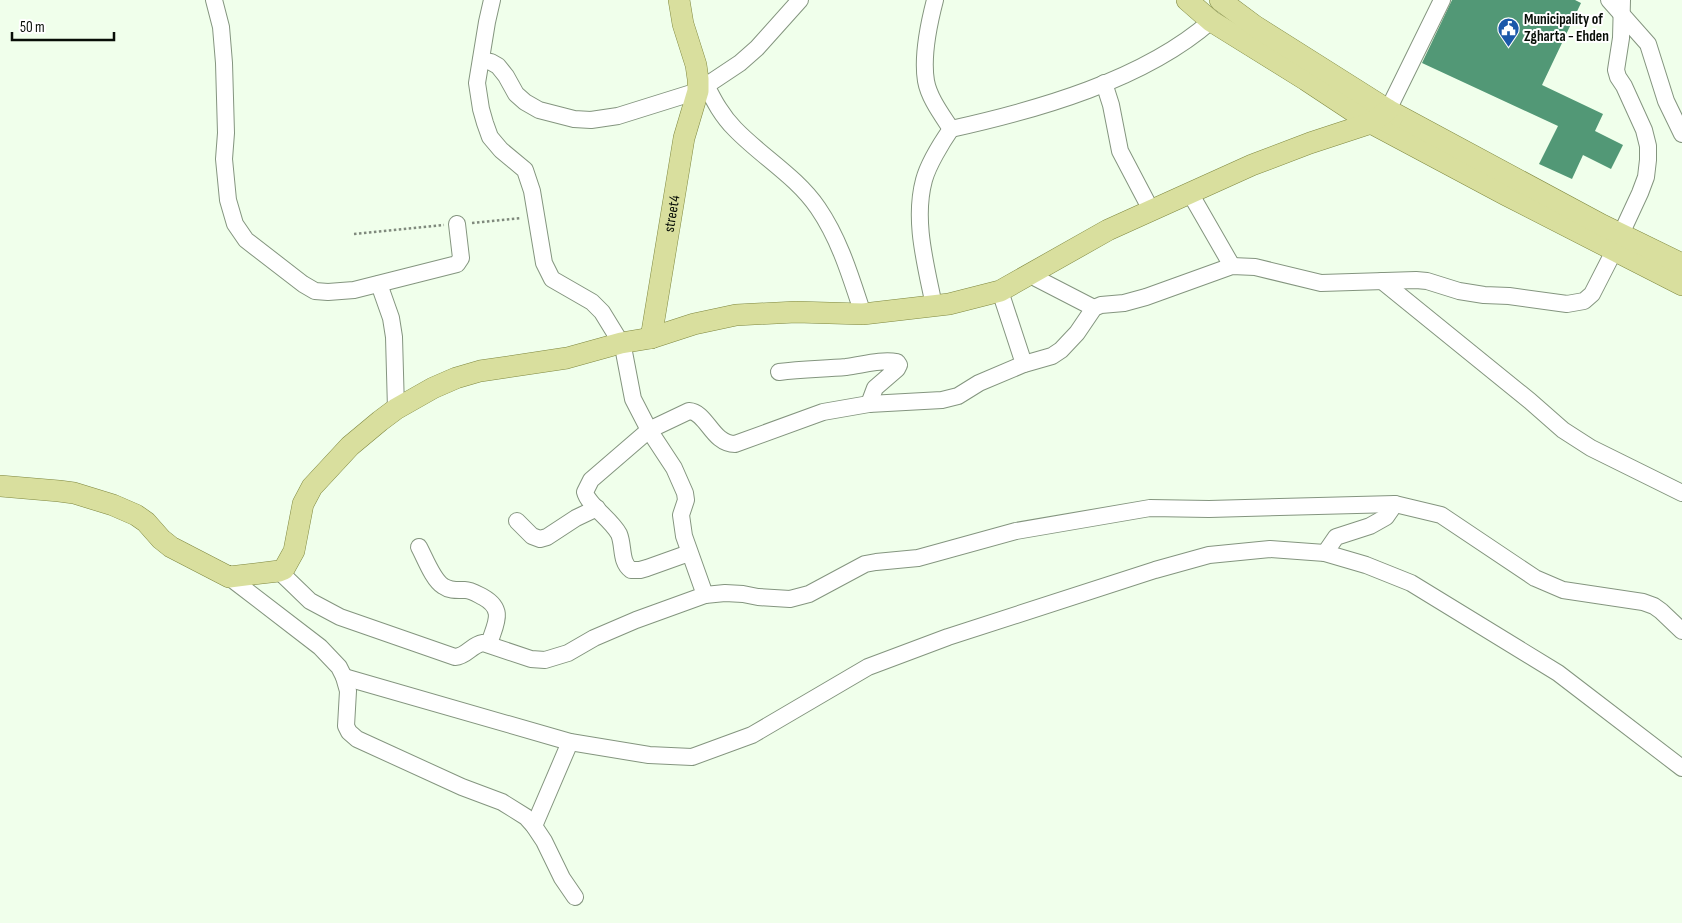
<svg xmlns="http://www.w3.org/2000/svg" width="1682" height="923" viewBox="0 0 1682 923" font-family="'Sofia Sans Condensed',sans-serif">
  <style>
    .building { fill: #529876 }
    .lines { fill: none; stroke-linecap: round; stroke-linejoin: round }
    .minor-casing { stroke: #84957f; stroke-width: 18 }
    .major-casing { stroke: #7f8840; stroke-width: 22 }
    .path { stroke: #7f897c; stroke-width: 2.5; stroke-dasharray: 2.5 2.5; stroke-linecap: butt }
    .minor { stroke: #fff; stroke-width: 16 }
    .major { stroke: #d9df9e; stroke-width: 21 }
    .labels { text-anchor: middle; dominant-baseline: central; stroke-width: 4; stroke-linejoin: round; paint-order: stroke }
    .poi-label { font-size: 15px; font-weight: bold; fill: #080e07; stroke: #fff; text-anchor: start }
    .street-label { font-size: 15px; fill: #080e07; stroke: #fff }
  </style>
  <rect width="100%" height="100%" fill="#f0ffeb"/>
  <path class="building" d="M1452,0H1575L1581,3L1542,85L1603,114L1595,131L1623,145L1611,169L1583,155L1572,179L1539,164L1558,126L1422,63Z"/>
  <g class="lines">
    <defs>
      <g id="minor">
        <path d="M214,0L221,27L224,63L226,133L224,159L228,200L235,224L246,240L303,284L315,291L328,292L354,290L457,264L461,258L457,224"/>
        <path d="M492,0L487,22L477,83L481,109L485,123L490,137L501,150L525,170L532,191L544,263L552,279L592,302L602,312L621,343L624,352L633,399L649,430L674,468L685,493L686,500L681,515L684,536L705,595"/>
        <path d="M935,0C929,23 922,57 926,81C929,98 942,115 951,129C1037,110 1144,80 1211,21"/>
        <path d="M1609,0L1648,44L1666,101L1682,134"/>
        <path d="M481,60L491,62L498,66L506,76L516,94L525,102L539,110L574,119L591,120L618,116L698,91L740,63L757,48L800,0"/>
        <path d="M1104,83L1111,105L1120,151L1151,210"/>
        <path d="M706,85C714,101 722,116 735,129C762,157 796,176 818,208C840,240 851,278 863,314"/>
        <path d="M1388,110L1442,0"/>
        <path d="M1190,193L1232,266"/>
        <path d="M1030,275L1094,308"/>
        <path d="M1382,281L1530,401L1563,430L1591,448L1682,493"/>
        <path d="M379,284L391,318L394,337L396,409"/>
        <path d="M1000,291L1024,364"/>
        <path d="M934,306C926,265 913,221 924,180C928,165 942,142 951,129"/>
        <path d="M779,372C802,369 823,369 846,367C862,365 881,359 897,362L899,365L897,369L875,388L869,404"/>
        <path d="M517,521L532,536L540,539L547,537L576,518L597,508"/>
        <path d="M419,547C425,558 433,580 443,586C450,591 457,590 465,590C471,590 477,594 483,597C506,610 495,624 489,644"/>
        <path d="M689,553L647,568L640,570H631C620,562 624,546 619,534C611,519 588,505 585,492L591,480L649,430L689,411C707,412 712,444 735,444L823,412L869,404L942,400L958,396L979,383L1024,364L1052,356L1061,350L1077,333L1094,308L1101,305L1124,303L1146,297L1232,266L1255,267L1321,283L1416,280L1427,281L1459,291L1484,295L1509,296L1567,304L1584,301L1592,294L1614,251L1621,234L1640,193L1646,177L1648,160V146L1644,130L1624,86L1618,77L1616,70L1621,38L1622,0"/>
        <path d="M1325,553L1336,537L1370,526L1386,517L1395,504"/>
        <path d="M279,571L310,601L340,617L455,657C467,656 471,645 483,643L531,659L545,660L568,653L594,638L636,620L705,595L725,593L743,594L758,597L790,599L809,594L865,564L876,562L918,558L1016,531L1150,508L1209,509L1395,504L1441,515L1535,578L1563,590L1643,602L1654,606L1661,611L1682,631"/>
        <path d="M229,577L320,647L339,667L344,677L348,691L346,726L349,732L357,739L462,787L502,802L526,817L534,826L544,841L562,878L575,897"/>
        <path d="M344,677L570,742L649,755L692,757L752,735L868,667L948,637L1155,570L1209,555L1270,549L1325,553L1366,565L1411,583L1558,673L1682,768"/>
        <path d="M534,826L570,742"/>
      </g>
      <g id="major">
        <path d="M1187,0L1211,21L1306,80L1371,123L1506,195L1682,285"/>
        <path d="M1220,0L1255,26L1388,110L1602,225L1682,264"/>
        <path id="s1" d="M651,338L684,138L698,91V79L696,65L683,24L679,0"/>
        <path d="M0,486L59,491L74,493L113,505L136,515L146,522L161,539L171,547L229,577L279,571L284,569L294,551L303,504L312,487L350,446L380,421L396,409L433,388L456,378L480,371L567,358L621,343L651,338L694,324L736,315L796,312L863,314L949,304L1000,291L1108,230L1252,165L1310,143L1371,123L1388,110"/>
      </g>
    </defs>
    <use href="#minor" class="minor-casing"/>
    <use href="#major" class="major-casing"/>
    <g class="path">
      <path d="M472,223L521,218"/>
      <path d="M354,234L444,225"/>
    </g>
    <use href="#minor" class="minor"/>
    <use href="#major" class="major"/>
  </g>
  <defs>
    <symbol id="civic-pin" viewBox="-11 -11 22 30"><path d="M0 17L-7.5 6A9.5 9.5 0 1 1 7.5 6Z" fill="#1b58a9" stroke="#fff"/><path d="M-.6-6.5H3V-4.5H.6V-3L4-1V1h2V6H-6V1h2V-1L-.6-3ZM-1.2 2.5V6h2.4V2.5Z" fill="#fff"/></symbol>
  </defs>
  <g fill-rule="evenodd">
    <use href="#civic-pin" x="1496" y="16" width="25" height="34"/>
  </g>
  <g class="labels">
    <g class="poi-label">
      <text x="1524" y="19">Municipality of<tspan x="1524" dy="17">Zgharta - Ehden</tspan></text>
    </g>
    <g class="street-label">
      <text stroke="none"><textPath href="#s1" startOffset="126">street4</textPath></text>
    </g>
  </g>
  <path d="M12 32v8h102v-8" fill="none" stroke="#080e07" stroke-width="2.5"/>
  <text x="20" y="32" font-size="15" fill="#080e07" stroke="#ffffff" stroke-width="4" paint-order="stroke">50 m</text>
</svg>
